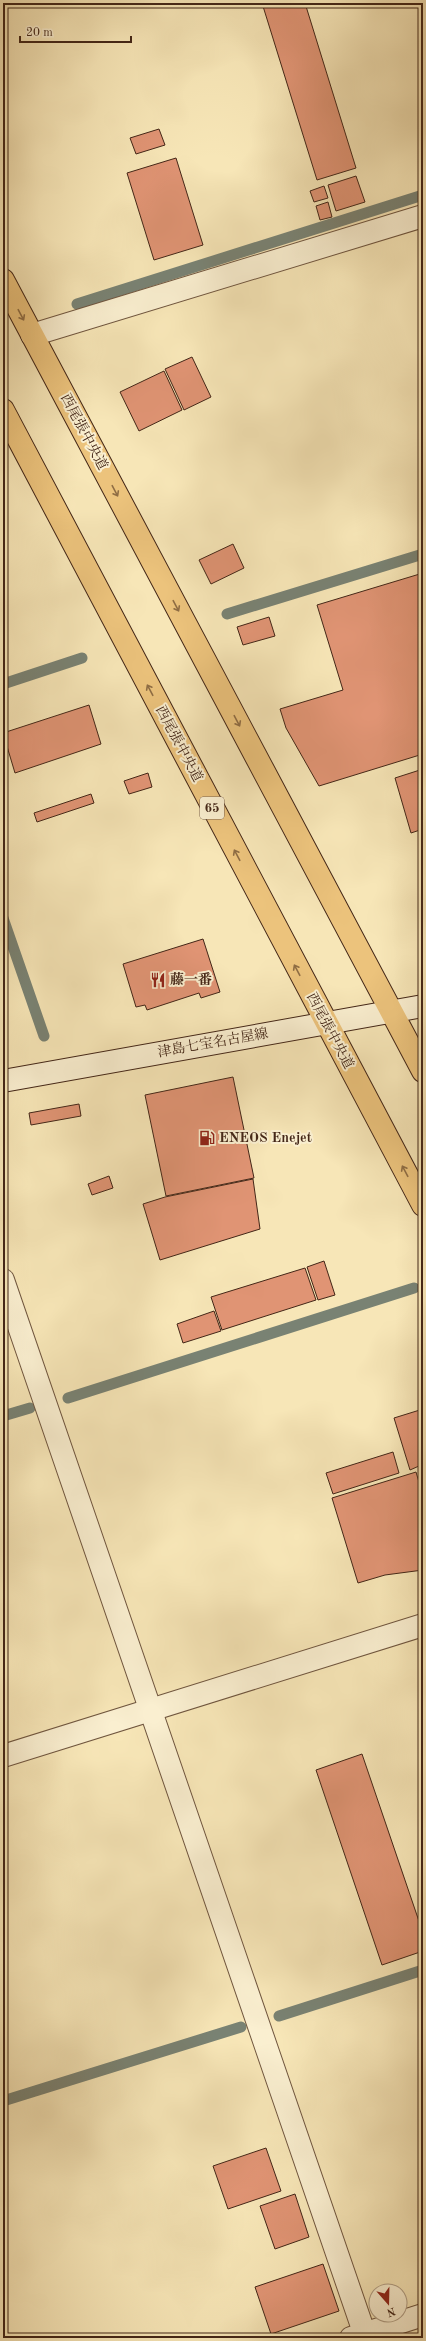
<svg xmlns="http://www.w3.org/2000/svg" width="426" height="2341" viewBox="0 0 426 2341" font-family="'Old Standard TT','Noto Serif JP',serif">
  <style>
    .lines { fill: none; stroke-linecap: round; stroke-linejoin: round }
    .stream { stroke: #798273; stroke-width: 11 }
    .building { fill: #e09474; stroke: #432617 }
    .street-casing { stroke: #70563f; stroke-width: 24 }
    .secondary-casing { stroke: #432617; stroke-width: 24 }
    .primary-casing { stroke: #432617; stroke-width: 24 }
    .street { stroke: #faefd0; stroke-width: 22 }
    .secondary { stroke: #faefd0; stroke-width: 22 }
    .primary { stroke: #ecc37c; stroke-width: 22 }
    .oneway { stroke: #8f6d44 }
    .labels { text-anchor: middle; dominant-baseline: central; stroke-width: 4; stroke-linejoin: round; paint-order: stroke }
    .shield { fill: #faefd0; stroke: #7a624e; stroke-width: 1 }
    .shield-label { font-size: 13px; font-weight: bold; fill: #432617 }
    .street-label { font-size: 14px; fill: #432617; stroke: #faefd0 }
    .poi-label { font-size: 14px; font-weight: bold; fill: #432617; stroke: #faefd0; text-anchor: start }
  </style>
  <rect width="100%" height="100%" fill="#f7e6b7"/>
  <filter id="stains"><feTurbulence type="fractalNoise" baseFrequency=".005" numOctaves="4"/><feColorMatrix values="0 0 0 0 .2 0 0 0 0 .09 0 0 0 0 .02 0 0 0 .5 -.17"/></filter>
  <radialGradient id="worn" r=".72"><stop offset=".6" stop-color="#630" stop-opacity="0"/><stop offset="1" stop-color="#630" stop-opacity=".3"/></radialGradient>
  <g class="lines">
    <g class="stream">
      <path d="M77,304L423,195"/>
      <path d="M227,614L423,554"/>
      <path d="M3,684L82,658"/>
      <path d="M3,918L44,1036"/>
      <path d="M68,1398L414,1288"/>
      <path d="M3,1416L30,1408"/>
      <path d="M279,2016L423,1970"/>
      <path d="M3,2101L241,2027"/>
    </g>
  </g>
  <g class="building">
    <path d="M262,3H305L356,168L317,180Z"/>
    <path d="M159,129L165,145L136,154L130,138Z"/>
    <path d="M176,158L203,245L154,260L127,173Z"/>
    <path d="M356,176L365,202L336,211L328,185Z"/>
    <path d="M324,186L328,198L314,202L310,191Z"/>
    <path d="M328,202L332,217L320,220L316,206Z"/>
    <path d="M192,357L211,397L184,410L165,369Z"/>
    <path d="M164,371L182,410L139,431L120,392Z"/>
    <path d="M233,544L244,568L211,584L199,560Z"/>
    <path d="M423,573V754L319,786L286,728L280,709L343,690L317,605Z"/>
    <path d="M269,617L275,636L243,645L237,627Z"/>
    <path d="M89,705L101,744L15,773L3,733Z"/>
    <path d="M423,769V829L411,833L395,778Z"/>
    <path d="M148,773L152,787L129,794L124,781Z"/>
    <path d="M91,794L94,803L37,822L34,813Z"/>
    <path d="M203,939L220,992L201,998L199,993L147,1010L145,1005L136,1007L123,964Z"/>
    <path d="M233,1077L254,1178L166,1196L145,1095Z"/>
    <path d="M79,1104L81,1116L31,1125L29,1113Z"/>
    <path d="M109,1176L113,1188L92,1195L88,1184Z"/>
    <path d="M253,1179L260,1229L160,1260L143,1204L165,1197Z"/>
    <path d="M324,1261L335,1295L318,1300L307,1267Z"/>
    <path d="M305,1268L316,1300L222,1330L211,1297Z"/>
    <path d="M214,1311L221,1331L183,1343L177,1324Z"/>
    <path d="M423,1409V1478L419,1466L410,1470L394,1418Z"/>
    <path d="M393,1452L399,1473L333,1494L326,1473Z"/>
    <path d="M416,1472L423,1496V1570L385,1575L358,1583L332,1498Z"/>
    <path d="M362,1754L423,1933V1951L382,1965L316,1770Z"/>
    <path d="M266,2148L281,2191L228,2209L213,2166Z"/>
    <path d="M295,2194L309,2237L275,2249L260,2206Z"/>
    <path d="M323,2264L339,2311L271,2334L255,2287Z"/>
  </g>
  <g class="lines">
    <defs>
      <g id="street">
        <path d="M32,335L423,216"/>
        <path d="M3,1280L366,2338"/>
        <path d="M3,1756L423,1625"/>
        <path d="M351,2338L423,2315"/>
      </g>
      <path id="secondary" d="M3,1081L423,1006"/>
      <g id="primary">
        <path d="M3,280L423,1071"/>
        <path d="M3,410L423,1205"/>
      </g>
    </defs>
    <use href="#street" class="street-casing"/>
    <use href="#secondary" class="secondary-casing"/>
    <use href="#primary" class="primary-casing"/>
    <use href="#street" class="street"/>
    <use href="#secondary" class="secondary"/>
    <use href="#primary" class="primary"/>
  </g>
  <defs><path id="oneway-shaft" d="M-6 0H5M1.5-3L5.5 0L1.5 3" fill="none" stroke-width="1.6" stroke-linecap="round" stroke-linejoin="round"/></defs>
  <g class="oneway">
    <use href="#oneway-shaft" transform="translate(21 315) rotate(62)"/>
    <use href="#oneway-shaft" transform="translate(115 491) rotate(62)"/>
    <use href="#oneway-shaft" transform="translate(176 606) rotate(62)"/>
    <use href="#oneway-shaft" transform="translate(150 690) rotate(-118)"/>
    <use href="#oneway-shaft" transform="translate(237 721) rotate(62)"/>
    <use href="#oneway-shaft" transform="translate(237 855) rotate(-118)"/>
    <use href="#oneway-shaft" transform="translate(297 970) rotate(-118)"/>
    <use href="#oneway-shaft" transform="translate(405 1171) rotate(-118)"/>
  </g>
  <defs>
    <symbol id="restaurant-bare" viewBox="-9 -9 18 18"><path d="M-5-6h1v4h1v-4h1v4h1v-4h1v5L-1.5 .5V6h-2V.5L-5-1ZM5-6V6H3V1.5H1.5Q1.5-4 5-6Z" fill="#8f2418" stroke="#faefd0" stroke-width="2.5" paint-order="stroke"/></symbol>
    <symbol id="fuel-bare" viewBox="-9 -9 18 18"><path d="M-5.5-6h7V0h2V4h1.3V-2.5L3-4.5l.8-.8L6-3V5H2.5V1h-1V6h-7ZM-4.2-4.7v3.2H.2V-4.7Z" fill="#8f2418" stroke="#faefd0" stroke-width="2.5" paint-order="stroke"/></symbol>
  </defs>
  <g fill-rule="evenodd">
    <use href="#restaurant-bare" x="147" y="969" width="22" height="22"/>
    <use href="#fuel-bare" x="196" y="1127" width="22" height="22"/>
  </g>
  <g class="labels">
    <rect class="shield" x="200" y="797" width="24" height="22" rx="3"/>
    <g class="shield-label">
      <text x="212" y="808">65</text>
    </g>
    <g class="street-label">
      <text transform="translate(84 432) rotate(62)">西尾張中央道</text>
      <text transform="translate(179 744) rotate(62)">西尾張中央道</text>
      <text transform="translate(330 1031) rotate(62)">西尾張中央道</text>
      <text transform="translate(213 1043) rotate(-10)">津島七宝名古屋線</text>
    </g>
    <g class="poi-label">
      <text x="170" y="980">藤一番</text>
      <text x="219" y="1138">ENEOS Enejet</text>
    </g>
  </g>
  <rect width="426" height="2341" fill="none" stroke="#f7e6b7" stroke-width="16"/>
  <rect x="4" y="4" width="418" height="2333" fill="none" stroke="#432617" stroke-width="2"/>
  <rect x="8" y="8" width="410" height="2325" fill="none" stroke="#432617"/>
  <g transform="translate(388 2303) rotate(160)"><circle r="19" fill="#faefd0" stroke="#b19f86"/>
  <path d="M0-3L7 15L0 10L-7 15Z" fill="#8f2418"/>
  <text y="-6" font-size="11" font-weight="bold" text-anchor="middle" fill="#432617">N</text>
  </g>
  <path d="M20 36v6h111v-6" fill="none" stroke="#432617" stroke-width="2"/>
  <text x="26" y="36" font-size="12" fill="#432617" stroke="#faefd0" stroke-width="3" paint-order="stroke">20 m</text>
  <rect width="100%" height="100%" filter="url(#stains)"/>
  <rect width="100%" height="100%" fill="url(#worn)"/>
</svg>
